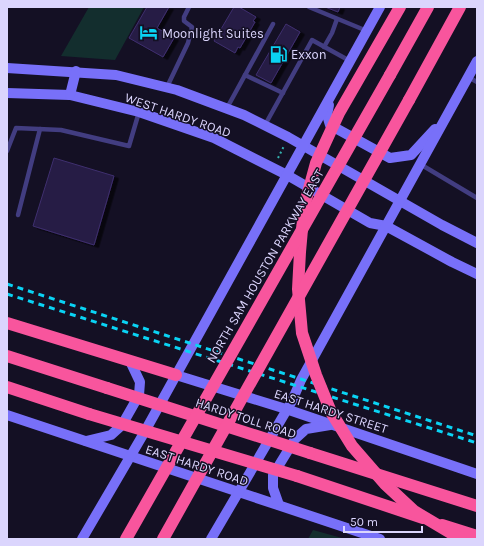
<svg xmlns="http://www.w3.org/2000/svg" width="484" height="546" viewBox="0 0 484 546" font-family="Karla,sans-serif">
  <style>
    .green { fill: #132e2e }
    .building { fill: #261c44; stroke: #3f2f6f; filter: url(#shadow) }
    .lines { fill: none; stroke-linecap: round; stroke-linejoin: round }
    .path { stroke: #34b2af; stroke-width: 2; stroke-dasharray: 2 3; stroke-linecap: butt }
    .lane { stroke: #423d81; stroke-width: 4.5 }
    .secondary { stroke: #7870f9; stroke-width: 10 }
    .highway { stroke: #f8559d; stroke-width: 12 }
    .rail { stroke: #0ad3f4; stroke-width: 3; stroke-dasharray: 6 5; stroke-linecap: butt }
    .highway-bridge { stroke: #f8559d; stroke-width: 12 }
    .labels { text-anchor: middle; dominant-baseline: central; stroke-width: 3; stroke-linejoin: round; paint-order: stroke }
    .poi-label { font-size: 13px; fill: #dbd5fd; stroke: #141024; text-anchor: start }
    .street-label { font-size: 13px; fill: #dbd5fd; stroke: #141024 }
  </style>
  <defs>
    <filter id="shadow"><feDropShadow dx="4.5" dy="2.5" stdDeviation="0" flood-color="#0009"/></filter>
  </defs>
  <rect width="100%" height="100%" fill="#141024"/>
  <g class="green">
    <path d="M89,7H144L115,60L61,56Z"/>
    <path d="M313,530L342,538V539H308Z"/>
  </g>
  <g class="building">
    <path d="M147,7H169L157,28L174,38L163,57L129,38Z"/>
    <path d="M234,7H239L256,17L253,21L255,22L240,48L238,47L235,53L214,41Z"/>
    <path d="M325,7H340L338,12Z"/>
    <path d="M286,24L300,32L271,83L256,75Z"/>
    <path d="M54,158L114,176L94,245L33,226Z"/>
  </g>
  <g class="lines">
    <path class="path" d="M278,158L284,146"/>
    <g class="lane">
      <path d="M309,7L367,31"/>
      <path d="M324,47L332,33L337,19"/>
      <path d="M245,75L283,93"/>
      <path d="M468,77L477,82"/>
      <path d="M167,87L188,43L192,27L184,21V17L189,7"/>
      <path d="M227,108L273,24"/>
      <path d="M265,125L312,40L350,61"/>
      <path d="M7,151L16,128L61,130L129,146L139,112"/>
      <path d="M420,164L477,198"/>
      <path d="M18,215L40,129"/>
    </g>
    <g class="secondary">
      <path d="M7,68L116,75L177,90L244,115L288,137L442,225L477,243"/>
      <path d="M7,93L70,95L139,112L214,138L287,175L370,223L386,226L452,262L477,274"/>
      <path d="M70,95L76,71"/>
      <path d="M329,105L327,115L330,125L390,158L411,155L435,129"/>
      <path d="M176,375L286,409L477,474"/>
      <path d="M7,415L380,539"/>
      <path d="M86,441L111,435L122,425L139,395L140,382L130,361"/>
      <path d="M279,505L273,488V475L295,439L306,429L330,425"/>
      <path d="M82,539L144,433L380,7"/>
      <path d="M211,539L292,401L301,380L477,61"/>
    </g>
    <g class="highway">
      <path d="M390,75L428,7"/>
      <path d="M409,100L460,7"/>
      <path d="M7,323L176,375"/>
      <path d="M7,356L107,388"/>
      <path d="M7,387L89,414"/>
      <path d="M310,453L477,506"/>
      <path d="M297,476L423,518"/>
      <path d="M442,525L477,536"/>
    </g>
    <g class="rail">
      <path d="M7,284L477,436"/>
      <path d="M7,294L477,443"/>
    </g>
    <g class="highway-bridge">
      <path d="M400,7L339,113L316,163L304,207L300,252L298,289L302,333L316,375L331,412L352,446L385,484L414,511L461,539"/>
      <path d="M107,388L310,453"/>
      <path d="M89,414L297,476"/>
      <path d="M126,539L390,75"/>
      <path d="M163,539L409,100"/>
    </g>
  </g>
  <defs>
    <symbol id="hotel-bare" viewBox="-9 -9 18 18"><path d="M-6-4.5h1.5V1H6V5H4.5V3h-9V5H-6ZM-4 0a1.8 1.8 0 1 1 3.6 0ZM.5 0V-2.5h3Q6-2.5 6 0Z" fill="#0ad3f4" stroke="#141024" stroke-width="2.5" paint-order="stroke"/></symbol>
    <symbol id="fuel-bare" viewBox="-9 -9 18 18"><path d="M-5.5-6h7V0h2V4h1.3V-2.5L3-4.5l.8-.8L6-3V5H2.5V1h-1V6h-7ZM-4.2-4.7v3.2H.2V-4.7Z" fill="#0ad3f4" stroke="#141024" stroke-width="2.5" paint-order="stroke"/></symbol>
  </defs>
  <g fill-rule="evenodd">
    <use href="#hotel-bare" x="136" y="20" width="25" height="25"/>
    <use href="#fuel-bare" x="266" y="42" width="25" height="25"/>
  </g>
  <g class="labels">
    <g class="poi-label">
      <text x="162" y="33">Moonlight Suites</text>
      <text x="291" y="54">Exxon</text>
    </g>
    <g class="street-label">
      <text transform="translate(178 115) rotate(19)">WEST HARDY ROAD</text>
      <text transform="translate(265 266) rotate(-60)">NORTH SAM HOUSTON PARKWAY EAST</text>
      <text transform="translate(331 411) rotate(18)">EAST HARDY STREET</text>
      <text transform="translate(246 418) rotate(18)">HARDY TOLL ROAD</text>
      <text transform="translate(197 465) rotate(18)">EAST HARDY ROAD</text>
    </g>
  </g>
  <rect width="484" height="546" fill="none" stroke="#dbd5fd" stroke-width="16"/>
  <path d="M344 526v6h78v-6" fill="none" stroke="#dbd5fd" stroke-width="2"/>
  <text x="350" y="526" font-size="12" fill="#dbd5fd" stroke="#141024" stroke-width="3" paint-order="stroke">50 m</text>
</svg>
